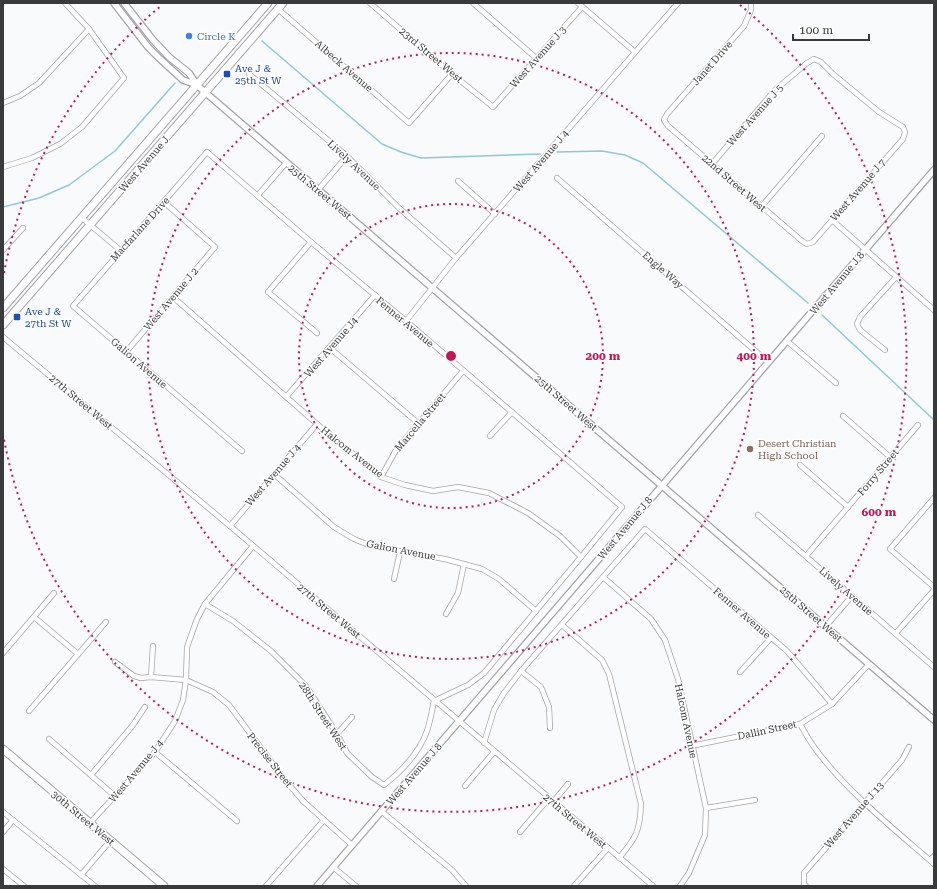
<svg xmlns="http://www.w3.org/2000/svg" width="937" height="889" viewBox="0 0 937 889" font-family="'Roboto Serif',serif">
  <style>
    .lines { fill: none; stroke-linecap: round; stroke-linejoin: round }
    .stream { stroke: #8fc8d8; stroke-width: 1.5 }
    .minor-casing { stroke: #a2a4a6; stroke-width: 6 }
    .tertiary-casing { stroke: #a2a4a6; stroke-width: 8 }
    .primary-casing { stroke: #a2a4a6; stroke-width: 9 }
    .minor { stroke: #fff; stroke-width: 4.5 }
    .tertiary { stroke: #fff; stroke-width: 5.5 }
    .primary { stroke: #fff; stroke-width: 7 }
    .ring { fill: none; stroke: #c2185b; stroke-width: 2; stroke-dasharray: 2 4 }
    .shop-dot { fill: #3f7fe0; stroke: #fff; stroke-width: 1.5 }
    .transit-dot { fill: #1a4fb4; stroke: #fff; stroke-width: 1.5 }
    .education-dot { fill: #8d6e63; stroke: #fff; stroke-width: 1.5 }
    .labels { text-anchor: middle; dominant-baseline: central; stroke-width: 3; stroke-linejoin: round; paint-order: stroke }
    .shop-label { font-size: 10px; fill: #366cbe; stroke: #fff; text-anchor: start }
    .street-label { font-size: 10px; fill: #393a3b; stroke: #fff }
    .transit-label { font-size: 10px; fill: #164399; stroke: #fff; text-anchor: start }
    .education-label { font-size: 10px; fill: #785e54; stroke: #fff; text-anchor: start }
    .centre { fill: #c2185b; stroke: #fff; stroke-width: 2 }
    .ring-label { font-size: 12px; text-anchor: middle; font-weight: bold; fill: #c2185b; stroke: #fff; stroke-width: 3; stroke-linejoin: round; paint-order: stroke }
  </style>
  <rect width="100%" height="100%" fill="#f8fafc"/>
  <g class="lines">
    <g class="stream">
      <path d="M262,41L382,144L401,152L421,158L540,154"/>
      <path d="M557,152L602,151L625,155L643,163L808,303"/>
      <path d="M3,207L39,198L69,185L115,151L175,83"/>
      <path d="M822,315L934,420"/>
    </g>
    <defs>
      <g id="minor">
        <path d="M370,3L452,74L493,107L582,7"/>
        <path d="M473,3L536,58"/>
        <path d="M578,3L635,52"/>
        <path d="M278,9L409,123L452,74"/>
        <path d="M249,74L347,156L399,208L456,258"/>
        <path d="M3,103L20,96L39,83L89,29"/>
        <path d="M712,164L775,90L807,63L814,59L821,62L833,74L879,112L903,127L905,132L903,139L813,242L807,244L802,241L668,126L664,120L667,114L744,26L751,10V3"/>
        <path d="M3,167L32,158L60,144L82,127L124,78L89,29L65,3"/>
        <path d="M557,178L768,362"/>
        <path d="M458,181L495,214"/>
        <path d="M318,190L347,156"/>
        <path d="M258,195L286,163"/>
        <path d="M761,207L822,136"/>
        <path d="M82,218L120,250"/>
        <path d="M832,220L934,310"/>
        <path d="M311,242L268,292L317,333"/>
        <path d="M3,250L23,228"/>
        <path d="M173,297L317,424L381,477L405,485L433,491L458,487L489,493L528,513L560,536L581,557"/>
        <path d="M406,321L456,258L678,3"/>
        <path d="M3,337L230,526L653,886"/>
        <path d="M787,341L836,383"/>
        <path d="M330,348L418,423"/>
        <path d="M885,350L860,330L857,324L860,317L896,277"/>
        <path d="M126,352L215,247L164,202"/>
        <path d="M286,397L375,295"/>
        <path d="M843,416L890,457"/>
        <path d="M490,436L512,412"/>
        <path d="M800,465L848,507"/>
        <path d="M274,474L334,527L354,539L371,546L445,559L482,569L499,579L536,611"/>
        <path d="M381,477L396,450L463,371"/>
        <path d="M934,498L890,549L934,587"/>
        <path d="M758,515L934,667"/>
        <path d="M230,526L317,424"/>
        <path d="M806,556L918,425"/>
        <path d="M603,577L651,619L665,640L678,679L706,808L705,835L689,873L680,886"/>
        <path d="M394,579L400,552"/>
        <path d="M205,604L233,621L271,651L306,686L337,734L347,753L372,777L384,785C402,771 419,753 427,731C430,722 432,711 434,701L468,685L484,673L581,557L622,507L406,321L311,242L207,152L73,306L242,451"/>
        <path d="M446,614L458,593L464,564"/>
        <path d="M34,617L78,654"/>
        <path d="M562,625L602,660L609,674L641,804C640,831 636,838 619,858"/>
        <path d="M825,627L852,596"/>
        <path d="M896,633L934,590"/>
        <path d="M3,653L54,593"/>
        <path d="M115,662L134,676L141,678L151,677L186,680L213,692L229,705L285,780L303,801L352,845"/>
        <path d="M521,671L541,687L549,707L550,728"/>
        <path d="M740,672L771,638"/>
        <path d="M151,677L153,646"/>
        <path d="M29,711L106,622"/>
        <path d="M800,724C804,731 809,740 814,747C845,790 894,829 934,864"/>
        <path d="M337,734L352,717"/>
        <path d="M49,739L115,796"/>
        <path d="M484,743L494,710L504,693L521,671L645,529L787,651L832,704"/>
        <path d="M691,746L800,724L832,704L869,664"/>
        <path d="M155,752L237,821"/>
        <path d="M91,775L133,725L145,707"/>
        <path d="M465,786L494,752"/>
        <path d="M553,802L568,784"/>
        <path d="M706,808L755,800"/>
        <path d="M381,811L452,870L466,886"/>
        <path d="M3,812L95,886"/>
        <path d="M90,823L155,752L175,721L183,700L186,680L187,647L197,619L205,604L253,546"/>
        <path d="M3,832L13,820"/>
        <path d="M520,832L549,798"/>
        <path d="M930,860L934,856"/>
        <path d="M333,867L356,886"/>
        <path d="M3,869L24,886"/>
        <path d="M81,875L110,841"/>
        <path d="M266,886L324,820"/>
        <path d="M574,886L608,848"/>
        <path d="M806,886L804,884V873L902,760L909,747"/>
      </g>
      <g id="tertiary">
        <path d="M114,3L148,47L159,58L183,80L197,85"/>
        <path d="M124,3L153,40L169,57L189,73L197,85L206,93L934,720"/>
        <path d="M317,886L934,170"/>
      </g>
      <g id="primary">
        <path d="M3,308L268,3"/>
        <path d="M3,325L283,3"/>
        <path d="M3,749L164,886"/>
      </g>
    </defs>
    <use href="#minor" class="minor-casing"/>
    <use href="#tertiary" class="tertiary-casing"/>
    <use href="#primary" class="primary-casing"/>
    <use href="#minor" class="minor"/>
    <use href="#tertiary" class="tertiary"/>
    <use href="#primary" class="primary"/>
  </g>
  <g class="ring">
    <circle cx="451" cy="356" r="152"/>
    <circle cx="451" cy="356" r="303"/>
    <path d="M4 273A455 455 0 0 1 162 5M740 5A455 455 0 1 1 4 439"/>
  </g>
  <circle class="shop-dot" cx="189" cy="36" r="4"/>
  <g class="transit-dot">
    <rect x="223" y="70" width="8" height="8" rx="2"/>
    <rect x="13" y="313" width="8" height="8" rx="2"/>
  </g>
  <circle class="education-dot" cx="750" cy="449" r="4"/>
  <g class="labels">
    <g class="shop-label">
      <text x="197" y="36">Circle K</text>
    </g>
    <g class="street-label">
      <text transform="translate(431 55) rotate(40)">23rd Street West</text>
      <text transform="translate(538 57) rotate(-48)">West Avenue J 3</text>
      <text transform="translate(712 63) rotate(-49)">Janet Drive</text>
      <text transform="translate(344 66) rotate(41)">Albeck Avenue</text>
      <text transform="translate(755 115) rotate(-48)">West Avenue J 5</text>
      <text transform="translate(541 161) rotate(-49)">West Avenue J 4</text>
      <text transform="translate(144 164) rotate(-49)">West Avenue J</text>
      <text transform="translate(354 165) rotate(43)">Lively Avenue</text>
      <text transform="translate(734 183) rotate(41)">22nd Street West</text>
      <text transform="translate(858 190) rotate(-49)">West Avenue J 7</text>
      <text transform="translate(320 192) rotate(40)">25th Street West</text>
      <text transform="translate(140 229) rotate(-48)">Macfarlane Drive</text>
      <text transform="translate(663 270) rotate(41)">Engle Way</text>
      <text transform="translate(837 283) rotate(-50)">West Avenue J 8</text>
      <text transform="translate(171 299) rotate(-50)">West Avenue J 2</text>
      <text transform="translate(405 322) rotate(40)">Fenner Avenue</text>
      <text transform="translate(331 347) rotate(-49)">West Avenue J4</text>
      <text transform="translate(139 363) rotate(41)">Galion Avenue</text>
      <text transform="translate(81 402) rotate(40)">27th Street West</text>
      <text transform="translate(566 403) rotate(41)">25th Street West</text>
      <text transform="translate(420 422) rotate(-50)">Marcella Street</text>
      <text transform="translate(352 452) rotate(38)">Halcom Avenue</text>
      <text transform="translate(878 472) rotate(-50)">Forry Street</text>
      <text transform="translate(273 475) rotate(-49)">West Avenue J 4</text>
      <text transform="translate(625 528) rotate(-50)">West Avenue J 8</text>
      <text transform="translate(401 550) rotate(11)">Galion Avenue</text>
      <text transform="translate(846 591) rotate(41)">Lively Avenue</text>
      <text transform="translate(329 611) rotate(40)">27th Street West</text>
      <text transform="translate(742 613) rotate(41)">Fenner Avenue</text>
      <text transform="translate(811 614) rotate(41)">25th Street West</text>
      <text transform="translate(323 716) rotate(57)">28th Street West</text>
      <text transform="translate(686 721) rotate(78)">Halcom Avenue</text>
      <text transform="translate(767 730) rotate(-12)">Dallin Street</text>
      <text transform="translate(270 760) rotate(52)">Precise Street</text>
      <text transform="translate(136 771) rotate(-50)">West Avenue J 4</text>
      <text transform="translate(414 774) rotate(-49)">West Avenue J 8</text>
      <text transform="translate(854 815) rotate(-49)">West Avenue J 13</text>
      <text transform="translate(83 818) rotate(40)">30th Street West</text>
      <text transform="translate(575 821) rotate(40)">27th Street West</text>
    </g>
    <g class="transit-label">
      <text x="235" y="68">Ave J &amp;<tspan x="235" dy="12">25th St W</tspan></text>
      <text x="25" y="311">Ave J &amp;<tspan x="25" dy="12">27th St W</tspan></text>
    </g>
    <g class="education-label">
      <text x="758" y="443">Desert Christian<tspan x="758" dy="12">High School</tspan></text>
    </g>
  </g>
  <circle cx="451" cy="356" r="6" class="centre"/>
  <g class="ring-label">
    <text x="603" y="360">200 m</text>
    <text x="754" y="360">400 m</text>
    <text x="879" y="516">600 m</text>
  </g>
  <rect width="937" height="889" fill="none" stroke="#393a3b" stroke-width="8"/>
  <path d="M793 34v6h76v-6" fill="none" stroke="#393a3b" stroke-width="2"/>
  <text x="799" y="34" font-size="12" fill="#393a3b" stroke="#ffffff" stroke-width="3" paint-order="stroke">100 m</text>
</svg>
